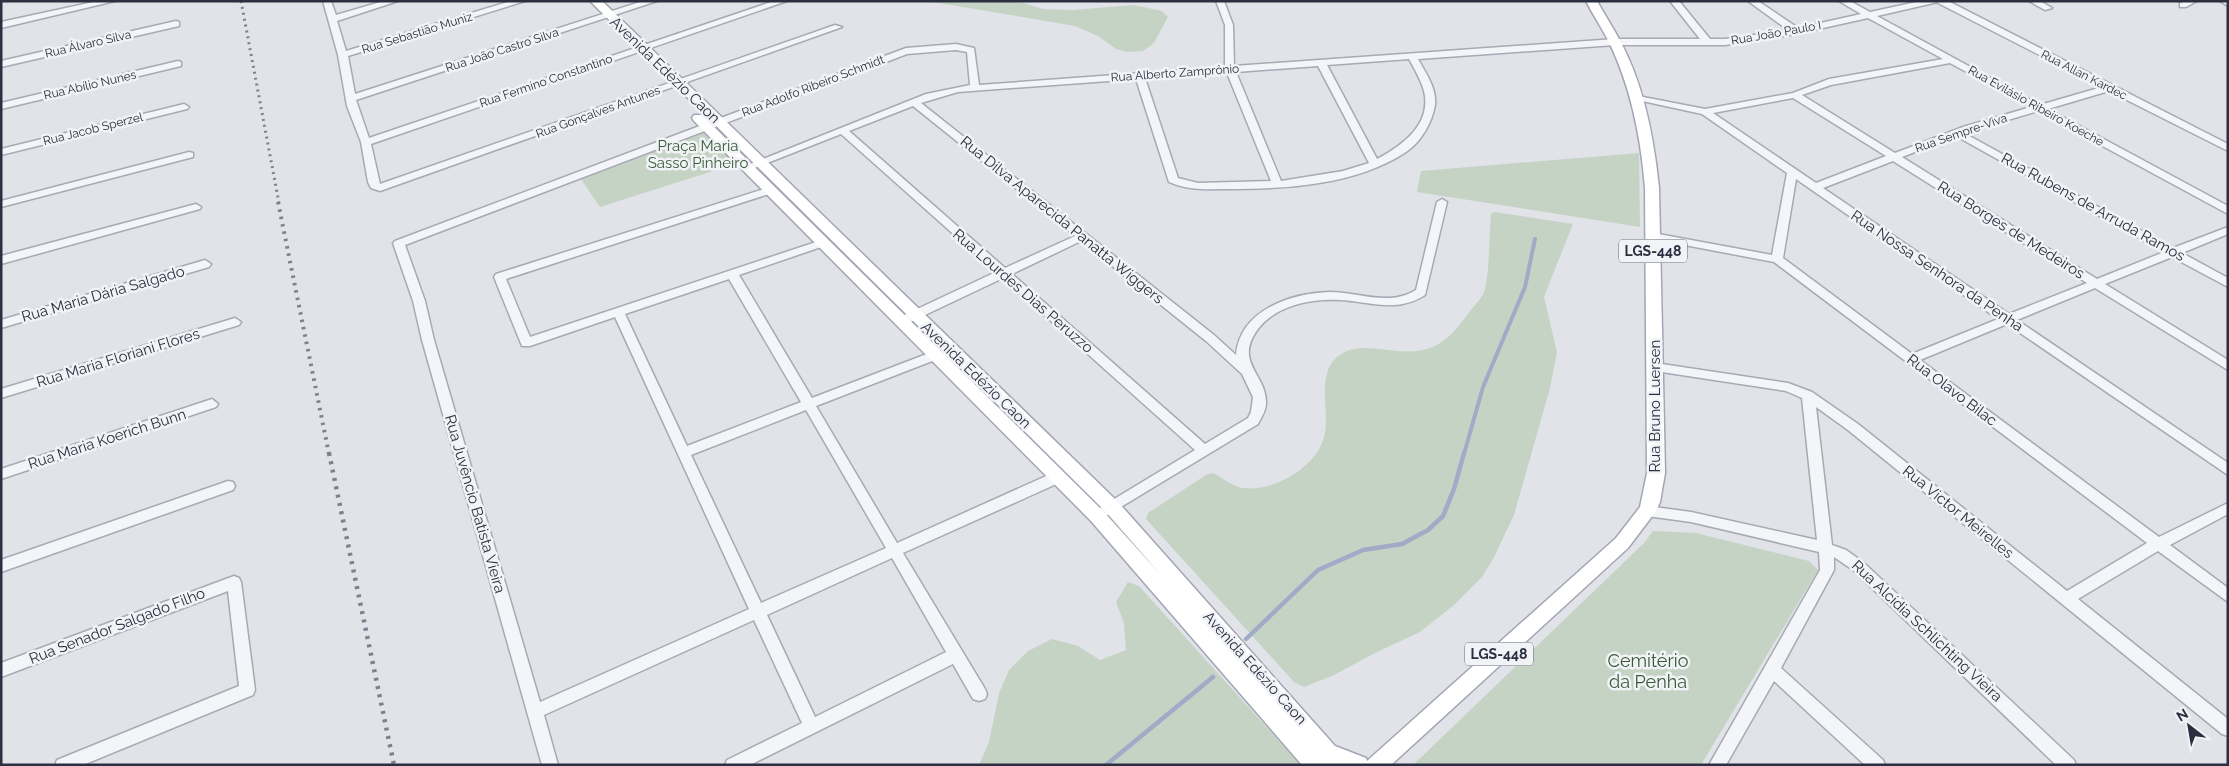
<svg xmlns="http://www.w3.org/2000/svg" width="2229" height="766" viewBox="0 0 2229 766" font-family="Raleway,sans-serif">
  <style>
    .green { fill: #c5d3c4 }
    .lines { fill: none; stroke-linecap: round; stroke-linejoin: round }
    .stream-far1 { stroke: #a0abc7; stroke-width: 4 }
    .stream { stroke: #a0abc7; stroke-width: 4.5 }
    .minor-casing { stroke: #a7a9b3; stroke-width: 3 }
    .major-casing { stroke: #a2a6b4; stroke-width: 3 }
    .minor { fill: #f4f5f8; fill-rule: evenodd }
    .major { fill: #fff; fill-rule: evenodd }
    .rail-far2 { stroke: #7c8192; stroke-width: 3; stroke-dasharray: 2 4; stroke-linecap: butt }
    .rail-far1 { stroke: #7c8192; stroke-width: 4; stroke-dasharray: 2.5 5; stroke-linecap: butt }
    .rail { stroke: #7c8192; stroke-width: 4.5; stroke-dasharray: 3 5.5; stroke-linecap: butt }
    .labels { text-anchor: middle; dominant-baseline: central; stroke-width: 5; stroke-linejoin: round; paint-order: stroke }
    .far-street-label { font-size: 12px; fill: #2b2f40; stroke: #f1f3f7 }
    .shield { fill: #f1f3f7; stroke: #666a77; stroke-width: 1 }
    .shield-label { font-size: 14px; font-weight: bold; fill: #2b2f40 }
    .street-label { font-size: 15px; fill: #2b2f40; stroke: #f1f3f7 }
    .park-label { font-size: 15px; fill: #3a5b39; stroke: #f1f3f7 }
    .near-park-label { font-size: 18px; fill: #3a5b39; stroke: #f1f3f7 }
  </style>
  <rect width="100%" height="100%" fill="#e2e3e9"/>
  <g class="green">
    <path d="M927,1H1017L1043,9L1073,10L1134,5L1162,11L1168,17L1154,43L1143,51L1127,52L1116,49L1098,36L1075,26Z"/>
    <path d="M705,130L738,163L600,207L581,179L651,153L653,150Z"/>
    <path d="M1639,153L1640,227L1417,192L1421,171Z"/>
    <path d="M764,174H766L898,306L895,307L762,176Z"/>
    <path d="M1495,212L1573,224L1544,297L1557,352L1550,388L1514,515L1493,559L1482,577L1454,605L1420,632L1377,652L1334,675L1304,687L1294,682L1146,519L1148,513L1206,475L1213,473C1222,477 1233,487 1243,488C1273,492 1316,468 1324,437C1331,415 1315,376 1337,357C1355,342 1378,350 1399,351C1436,354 1450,339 1470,311C1475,305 1483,297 1485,289C1490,265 1489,238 1491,213Z"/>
    <path d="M924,331L1090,496V498L1088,499L921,333Z"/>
    <path d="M1653,531L1696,533L1809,561L1818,570L1701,765H1413L1644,543Z"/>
    <path d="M1128,582L1139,586L1301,765H979L989,742L999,693L1009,670L1028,651L1052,639L1078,646L1100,660L1126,650L1124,623L1116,602Z"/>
  </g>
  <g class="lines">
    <path class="stream-far1" d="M1464,454L1483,387L1525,287L1535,239"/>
    <g class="stream">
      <path d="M1246,639L1318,570L1363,550L1402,544L1428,530L1443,516L1454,489L1464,453"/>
      <path d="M1106,765L1213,677"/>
    </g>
    <defs>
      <g id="minor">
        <path d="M98,1H115L1,28V22Z"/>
        <path d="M323,1H331L336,15L384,1H398L337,21L346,51L511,1H525L348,56L355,94L643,1H657L356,100L369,138L774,1H787L371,144L380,184L835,25L842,27L380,191L371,188L368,182L361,142L347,106L338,55Z"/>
        <path d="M1216,1H1224L1233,25L1234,66L1615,39H1700L1670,1H1679L1710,39H1725L1788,30L1748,1H1758L1798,28L1861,14L1839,1H1850L1870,12L1921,1H1948L2228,144V151L2109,91L2048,109L2228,206V214L2038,111L1964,133L2173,248L2228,227V234L2182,253L2228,278V287L2172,257L2105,284L2228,360V370L2095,288L2017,320L2228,463V475L2007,324L1920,360L2159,537L2228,503V514L2170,545L2228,588V602L2158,551L2078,599L2228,719V736L2222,734L1848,430L1816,407L1832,545L1846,550L1863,562L2074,760L2076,765H2056L1853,570L1834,557V570L1781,668L1883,760L1885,765H1865L1774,681L1726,765H1709L1820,570L1819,552L1691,522L1647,516L1642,515L1640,511L1642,507L1647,506L1691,512L1817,540L1802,398L1786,391L1655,371L1649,367L1651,364L1655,363L1788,383L1812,392L1858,424L2067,591L2147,543L1774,262L1653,239L1648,236L1653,233L1772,255L1787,173L1702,114L1633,99V95L1705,109L1793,93L1829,79L1943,59L1868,18L1796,34L1725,45H1615L1418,59C1425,72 1437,88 1435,105C1432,123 1421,142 1406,152C1356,185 1287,189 1229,189C1209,189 1189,191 1169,182L1136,79L958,92L921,103L1214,335L1236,355C1240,310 1291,293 1330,292C1359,292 1389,307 1416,290L1437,202L1442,199L1447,202L1425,295C1397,313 1371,302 1341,300C1312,298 1276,305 1258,329C1233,362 1267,375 1266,403C1266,411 1261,418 1258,424L1106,516L1101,515L1099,511L1101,507L1195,450L1003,278L906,324H898L896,321L898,318L996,272L841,134L752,169L748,170L743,167L926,94L970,85L967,52L956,50L907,54L405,245L425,301L434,340L540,702L749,609L615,317L530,346H522L494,277L496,274L767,188H775V192L506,279L530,337L819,241H827L829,243L827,245L739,275L812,398L932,352H940L942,355L940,358L816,406L897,543L1053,473H1063L1065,477L1063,481L903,553L985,689L987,694L985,699L979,701L973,699L953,664L750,765H725L727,760L802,723L754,620L544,715L558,765H542L422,340L413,301L393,243L395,241L906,48L956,44L974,48L979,85L1225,67V25ZM1938,2V3L2102,87L2040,105L1877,16ZM1409,59C1415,70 1421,80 1424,91C1432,124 1403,145 1377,159L1327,65ZM1950,63L2031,107L1963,127L1895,153L1802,95L1831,85ZM1318,66L1369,163L1343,171L1281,181L1236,72ZM1227,73L1271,181L1198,183L1178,178L1145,78ZM1793,98L1886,156L1816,183L1713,113ZM913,106L1075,236L1005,268L849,131ZM1956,136L2164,252L2097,279L1902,157ZM1893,161L2087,283L2009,314L1823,188ZM1796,179L1998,319L1912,354L1783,258ZM1081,241L1206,341L1242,374L1253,397L1251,412L1248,418L1205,444L1012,274ZM729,279L801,402L687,446L625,314ZM806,410L886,548L761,603L691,455ZM892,558L946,652L815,717L767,615Z"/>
        <path d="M2029,1H2040L2052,8L2045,10Z"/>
        <path d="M2185,1H2197L2186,7H2180V3Z"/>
        <path d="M2220,1H2228V6Z"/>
        <path d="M176,21L179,22V26L1,67V61Z"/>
        <path d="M178,61L181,62V66L1,109V103Z"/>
        <path d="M184,104L189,107L187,109L1,155V149Z"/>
        <path d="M189,152L193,153V157L1,207V201Z"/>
        <path d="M196,204L201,207L200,209L1,264V256Z"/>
        <path d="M205,260L211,264L209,267L1,328V320Z"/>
        <path d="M235,318L241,322L239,325L1,398V389Z"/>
        <path d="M212,399L218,404L216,407L1,479V469Z"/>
        <path d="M228,481L233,482L235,486L233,490L1,572V560Z"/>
        <path d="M234,576L239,578L241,582L255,690L253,695L83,765H55L57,760L239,686L228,591L1,677V663Z"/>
      </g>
      <path id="major" d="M590,1H602L1118,502L1335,746L1366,758L1367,761L1616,538L1640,507L1647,473L1645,188C1641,138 1631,87 1609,42C1602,28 1593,15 1586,1H1597C1604,14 1613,27 1620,41C1644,85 1654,138 1659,188L1665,473L1660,502L1656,511L1628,548L1391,765H1302L1091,521L694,121L692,118L694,115H702L1103,511L1161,575L1106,512Z"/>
    </defs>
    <use href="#minor" class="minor-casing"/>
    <use href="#major" class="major-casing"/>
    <use href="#minor" class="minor"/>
    <use href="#major" class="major"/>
    <path class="rail-far2" d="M241,1L279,203"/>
    <path class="rail-far1" d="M278,202L329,454"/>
    <path class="rail" d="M329,453L394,765"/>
  </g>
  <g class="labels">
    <g class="far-street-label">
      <text transform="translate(417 33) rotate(-17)">Rua Sebastião Muniz</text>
      <text transform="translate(1776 33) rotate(-10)">Rua João Paulo I</text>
      <text transform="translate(88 44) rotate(-13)">Rua Álvaro Silva</text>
      <text transform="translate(502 50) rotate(-18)">Rua João Castro Silva</text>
      <text transform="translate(1175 73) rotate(-4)">Rua Alberto Zamprônio</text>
      <text transform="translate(2084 75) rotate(27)">Rua Allan Kardec</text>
      <text transform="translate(546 81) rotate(-19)">Rua Fermino Constantino</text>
      <text transform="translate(90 85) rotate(-13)">Rua Abílio Nunes</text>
      <text transform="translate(813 86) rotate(-21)">Rua Adolfo Ribeiro Schmidt</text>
      <text transform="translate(2036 106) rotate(29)">Rua Evilásio Ribeiro Koeche</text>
      <text transform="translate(598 112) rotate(-20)">Rua Gonçalves Antunes</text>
      <text transform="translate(93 129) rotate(-14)">Rua Jacob Sperzel</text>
      <text transform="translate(1961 133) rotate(-19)">Rua Sempre-Viva</text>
    </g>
    <g class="shield">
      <rect x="1619" y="239.5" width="68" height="23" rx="4"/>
      <rect x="1465" y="642.5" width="68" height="23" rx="4"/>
    </g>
    <g class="shield-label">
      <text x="1653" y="251">LGS-448</text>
      <text x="1499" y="654">LGS-448</text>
    </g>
    <g class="street-label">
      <text transform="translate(665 70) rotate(44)">Avenida Edézio Caon</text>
      <text transform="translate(2093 207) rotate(29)">Rua Rubens de Arruda Ramos</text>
      <text transform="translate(1062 220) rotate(39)">Rua Dilva Aparecida Panatta Wiggers</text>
      <text transform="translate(2011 230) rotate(32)">Rua Borges de Medeiros</text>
      <text transform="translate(1937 271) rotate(34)">Rua Nossa Senhora da Penha</text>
      <text transform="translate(1023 291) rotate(41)">Rua Lourdes Dias Peruzzo</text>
      <text transform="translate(103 294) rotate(-16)">Rua Maria Dária Salgado</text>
      <text transform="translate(118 358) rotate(-17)">Rua Maria Floriani Flores</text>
      <text transform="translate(976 375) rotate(44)">Avenida Edézio Caon</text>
      <text transform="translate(1952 390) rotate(37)">Rua Olavo Bilac</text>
      <text transform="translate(1655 406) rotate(-90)">Rua Bruno Luersen</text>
      <text transform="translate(107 439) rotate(-18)">Rua Maria Koerich Bunn</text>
      <text transform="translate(475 504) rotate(74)">Rua Juvêncio Batista Vieira</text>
      <text transform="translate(1958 512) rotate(39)">Rua Victor Meirelles</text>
      <text transform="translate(117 626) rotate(-21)">Rua Senador Salgado Filho</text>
      <text transform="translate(1927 631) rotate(43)">Rua Alcídia Schlichting Vieira</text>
      <text transform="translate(1255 668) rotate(48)">Avenida Edézio Caon</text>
    </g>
    <g class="park-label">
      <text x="698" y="146">Praça Maria<tspan x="698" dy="17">Sasso Pinheiro</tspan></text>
    </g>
    <g class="near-park-label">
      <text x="1648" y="660">Cemitério<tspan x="1648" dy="21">da Penha</tspan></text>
    </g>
  </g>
  <rect width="2229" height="766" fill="none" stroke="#2b2f40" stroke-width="5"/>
  <g transform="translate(2189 726) rotate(329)" stroke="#f1f3f7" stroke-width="4" paint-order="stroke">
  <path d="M0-4L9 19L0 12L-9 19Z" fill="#2b2f40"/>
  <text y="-8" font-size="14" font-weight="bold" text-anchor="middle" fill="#2b2f40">N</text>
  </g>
</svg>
